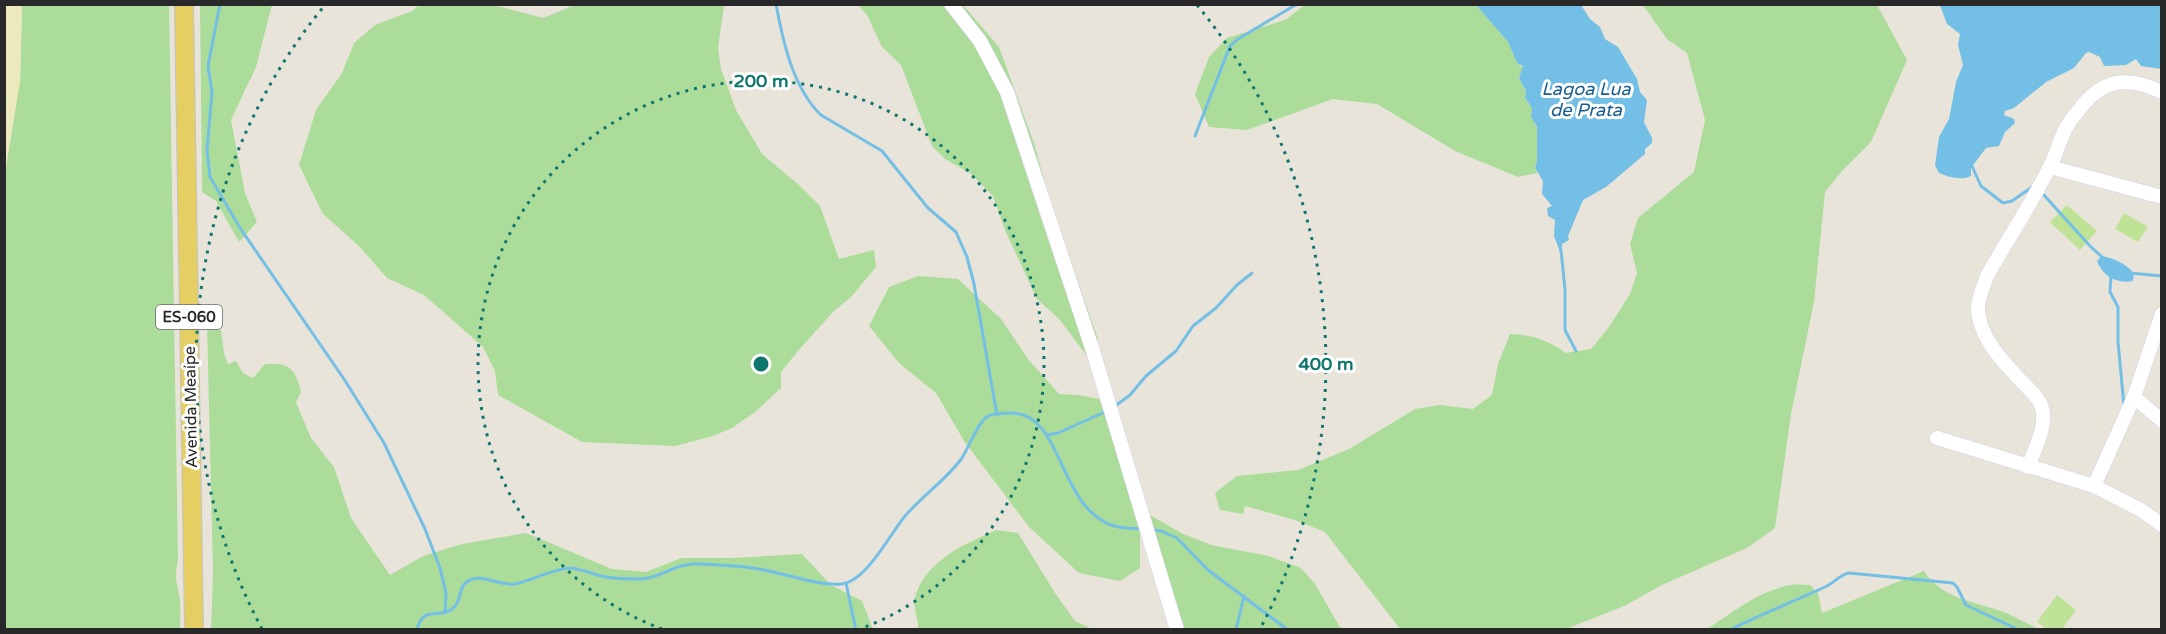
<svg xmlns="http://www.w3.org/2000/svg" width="2166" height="634" viewBox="0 0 2166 634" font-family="'Varela Round',sans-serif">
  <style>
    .green { fill: #acdc9a }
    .sand { fill: #ede9bf }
    .pitch { fill: #bee397 }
    .water { fill: #74bfe5 }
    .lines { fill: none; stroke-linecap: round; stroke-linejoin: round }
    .stream { stroke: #74bfe5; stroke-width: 3 }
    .minor-casing { stroke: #d0d2e0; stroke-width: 15 }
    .major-casing { stroke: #c3c3c3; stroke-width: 20 }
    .minor { stroke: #fff; stroke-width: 14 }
    .major { stroke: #e5cf63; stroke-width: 18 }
    .ring { fill: none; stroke: #0f766e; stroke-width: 3; stroke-dasharray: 3 6 }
    .labels { text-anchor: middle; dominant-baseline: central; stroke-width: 6; stroke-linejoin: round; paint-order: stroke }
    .shield { fill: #fff; stroke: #686868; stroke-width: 1.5 }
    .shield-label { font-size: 15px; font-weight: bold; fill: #282828 }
    .street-label { font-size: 16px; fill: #282828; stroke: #fff }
    .water-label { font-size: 18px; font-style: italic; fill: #175d8d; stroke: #fff }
    .centre { fill: #0f766e; stroke: #fff; stroke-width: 3 }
    .ring-label { font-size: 18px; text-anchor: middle; font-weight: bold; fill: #0f766e; stroke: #fff; stroke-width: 6; stroke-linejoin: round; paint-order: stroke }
  </style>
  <rect width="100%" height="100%" fill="#e9e4da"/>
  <g class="green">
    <path d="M22,5H169L178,560C174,579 177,582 180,599C181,609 180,620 180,629H4V174L20,81Z"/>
    <path d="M200,5H272L256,67L231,120L245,193L257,222L239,242L216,201L202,192Z"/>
    <path d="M419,5H494L543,18L575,5H724L718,48L721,69L736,110L762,154L799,185L820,206L839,259L874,250L876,267L851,297L833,312L798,351L781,372V388L755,412L732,428L713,436L675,446L582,442L498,395L495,371L483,347L424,295L387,278L360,247L323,214L299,165L316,110L342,73L354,43L375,25L412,11Z"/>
    <path d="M858,5H963L999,47L1034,143L1052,209L1098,339L1090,360L1060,320L1037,299L1005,230L993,196L970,173L945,159L932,146L901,65L882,47L867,15Z"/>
    <path d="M1305,5H1476L1508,42L1517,63L1523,67L1519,78L1526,91L1525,99L1532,108V117L1537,128V160L1535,167L1537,173L1518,177L1455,151L1377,104L1333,99L1247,130L1209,127L1195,94L1209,57L1227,38L1285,20Z"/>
    <path d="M1643,5H1877L1907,60L1871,142L1842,171L1825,192L1814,302L1791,414L1775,528L1747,548L1664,584L1624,606L1566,629H1400L1325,532L1295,520L1245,506L1243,514L1220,510L1215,493L1237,476L1298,470L1349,449L1415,409L1440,405L1473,409L1492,395L1498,364L1510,334C1532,335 1548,340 1566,353L1591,349L1609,327L1630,294L1637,273L1630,244L1638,218L1694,172L1705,120L1687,53L1667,39Z"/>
    <path d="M918,276L958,279L1001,319L1028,359L1059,394L1078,395L1099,399L1145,512L1181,533L1211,545L1269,556L1301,568L1315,584L1341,629H1185L1145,513L1140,533V568L1120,581L1079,573L1029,527L964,441L936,393L899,363L869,326L889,287Z"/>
    <path d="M207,323L221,331L224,353L228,364L236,361L243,373L253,378L265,364C289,362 296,369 301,392L296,402L311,438L334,467L351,518L390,575L423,556L462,544L526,533L612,569L646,572L681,558H732L802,554L831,585L862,601L873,629H211L213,572Z"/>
    <path d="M996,530L1018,533L1055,593L1075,621L1092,629H918C919,619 912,607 915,597C926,560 965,544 996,530Z"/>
    <path d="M1924,571C1941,599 1978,602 2006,613C2017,618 2028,624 2039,629H1707C1732,613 1760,590 1791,585C1797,584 1804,585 1810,585L1818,593L1822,613Z"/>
  </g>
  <path class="sand" d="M5,4L22,5L20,81L5,174Z"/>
  <g class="pitch">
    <path d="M2067,205L2097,231L2080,250L2050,222Z"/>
    <path d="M2124,213L2148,227L2138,242L2115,229Z"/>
    <path d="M2057,595L2076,610L2062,629H2047L2037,622Z"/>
  </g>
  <g class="water">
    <path d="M1476,5H1581L1590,19L1600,27L1605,39L1618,47L1637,79L1640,92L1647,100L1644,122L1652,138V143L1645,149V154L1606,187L1583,200L1568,236L1569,240L1562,244V252H1560L1554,236L1555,220L1548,216L1547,208L1552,206L1542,194L1543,181L1535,168L1537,160V127L1531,117L1532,108L1525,98L1526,91L1519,78L1523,66L1517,63L1508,42Z"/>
    <path d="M1940,5H2161V69L2141,66L2136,59L2126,65L2104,66L2100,57L2089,52L2086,53L2074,68L2046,82L2014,108L2005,111L2004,115L2014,119L2015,123L2005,132L1999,146L1986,148L1971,168V176C1961,181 1949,177 1939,173L1935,165L1939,137L1949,119L1956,82L1963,65L1958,45L1960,34L1947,24Z"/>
    <path d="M2102,256C2116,259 2124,263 2134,273L2133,281C2117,284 2103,277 2097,261Z"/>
  </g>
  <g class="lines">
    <g class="stream">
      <path d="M220,4L208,66L212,92L207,151L210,177L240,228L344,379L384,443L425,529L440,568L446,593L445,613"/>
      <path d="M776,4C783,42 793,88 821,115L882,151L928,208L956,232L967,257L974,284L997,415"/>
      <path d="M1195,136L1230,46L1238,39L1297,4"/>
      <path d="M1971,164L1981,186L2003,203L2012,201L2032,187H2035"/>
      <path d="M2042,193L2090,246L2103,258"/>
      <path d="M1561,250L1565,289V330L1576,351"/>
      <path d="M2130,273L2162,276"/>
      <path d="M2111,274L2110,292L2118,307V342L2124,406"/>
      <path d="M1115,406L1130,395L1146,376L1176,351L1193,326L1216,308L1237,285L1252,273"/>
      <path d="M1047,435L1058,433L1107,411"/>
      <path d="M1152,530L1161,531L1177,538L1208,570L1288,630"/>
      <path d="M846,583L856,630"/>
      <path d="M417,630C422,605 439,619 452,609C463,602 457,585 470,580C484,574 500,586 515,584C531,581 557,567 571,568C583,569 594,575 606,577C617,579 631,579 642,579C664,577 675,562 703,564C719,565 736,565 752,568C779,571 815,586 841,584C866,582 890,534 905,516C922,496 946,480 962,458C969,447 978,422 988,416C994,413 1005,413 1011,413C1063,413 1057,504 1111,525C1121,529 1132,528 1143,529"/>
      <path d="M1236,630L1244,596"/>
      <path d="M1730,630C1761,614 1793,602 1825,587C1834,583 1839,575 1849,573L1953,583L1957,587L1966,605L2019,630"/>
    </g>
    <defs>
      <g id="minor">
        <path d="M951,4L980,41L1007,92L1093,351L1177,630"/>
        <path d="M2050,167L2162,197"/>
        <path d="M2134,397L2162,421"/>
        <path d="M1937,438L2094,486L2134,397L2162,314"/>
        <path d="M2028,467C2034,451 2045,430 2043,413C2042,402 2034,394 2026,386C2007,366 1978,338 1978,308C1978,297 1984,286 1987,276C2007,240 2031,205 2049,168C2056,156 2059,142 2065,130C2068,123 2073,117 2078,111C2102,79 2126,75 2162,92"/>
        <path d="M2094,486L2141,510L2162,525"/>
      </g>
      <path id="major" d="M184,4C186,213 192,421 194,630"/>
    </defs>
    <use href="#minor" class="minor-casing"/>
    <use href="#major" class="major-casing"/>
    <use href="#minor" class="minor"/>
    <use href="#major" class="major"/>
  </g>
  <g class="ring">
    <path d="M662 629A283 283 0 1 1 860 629"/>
    <path d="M262 629A565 565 0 0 1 325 5M1197 5A565 565 0 0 1 1260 629"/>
  </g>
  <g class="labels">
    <rect class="shield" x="156" y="305" width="66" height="24" rx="4.5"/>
    <g class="shield-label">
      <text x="189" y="317">ES-060</text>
    </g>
    <g class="street-label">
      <text transform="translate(191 407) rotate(-91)">Avenida Meaípe</text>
    </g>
    <g class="water-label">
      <text x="1586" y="89">Lagoa Lua<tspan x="1586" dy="21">de Prata</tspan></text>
    </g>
  </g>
  <circle cx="761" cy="364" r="9" class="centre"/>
  <g class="ring-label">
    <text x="761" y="87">200 m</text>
    <text x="1326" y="370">400 m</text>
  </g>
  <rect width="2166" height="634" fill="none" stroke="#282828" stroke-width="12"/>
</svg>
